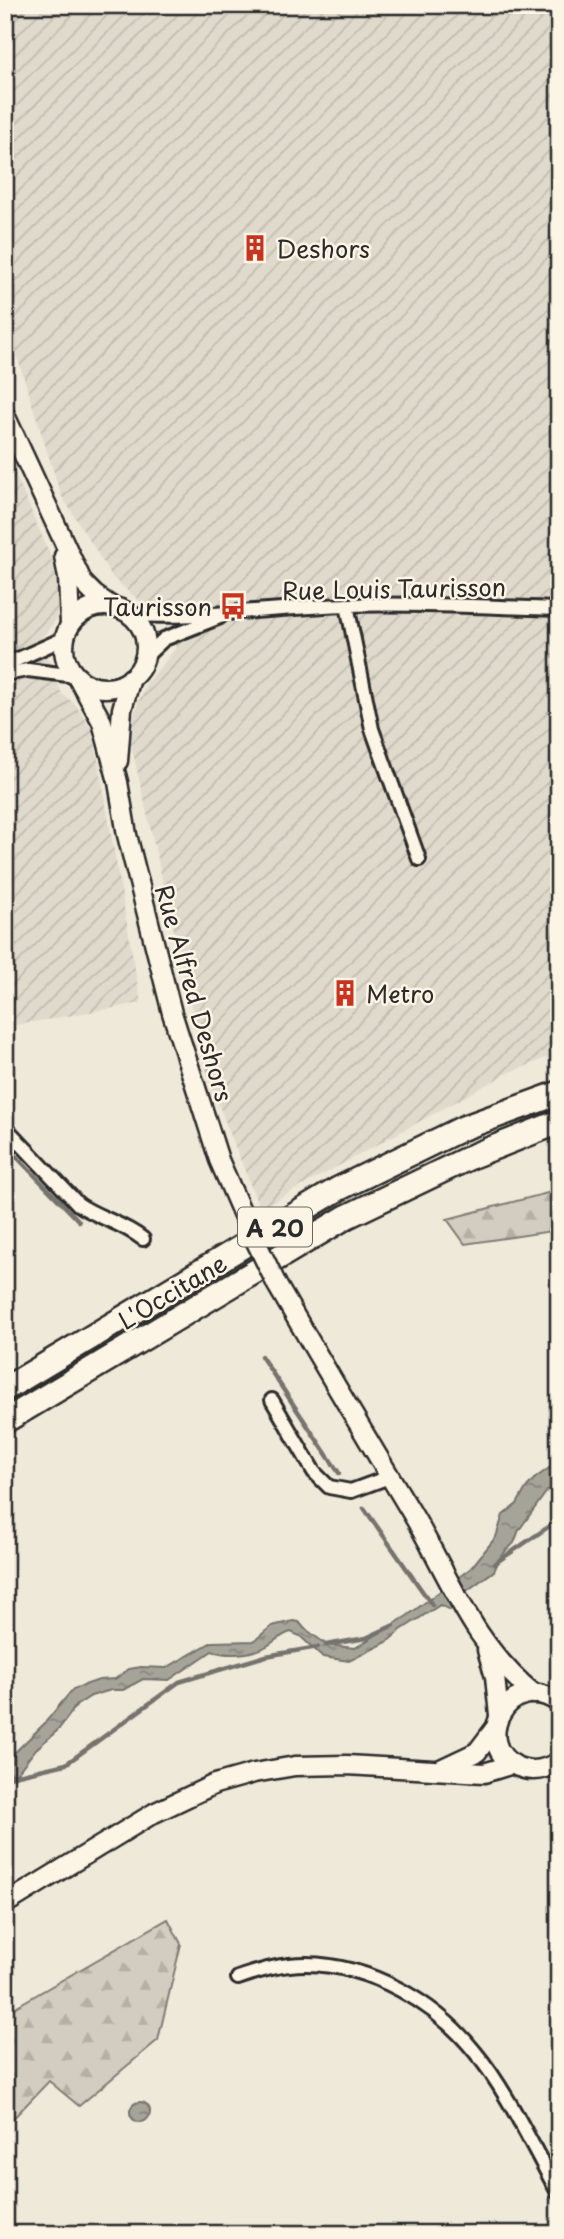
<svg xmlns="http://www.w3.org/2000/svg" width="564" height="2239" viewBox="0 0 564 2239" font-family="'Playpen Sans',sans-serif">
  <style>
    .industrial { fill: url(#industrial-furrows) }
    .forest { fill: url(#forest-firs); stroke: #7e7c76; stroke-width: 2 }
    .water { fill: url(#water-ripples); stroke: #75736d; stroke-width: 2 }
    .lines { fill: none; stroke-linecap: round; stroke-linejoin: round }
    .stream { stroke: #75736d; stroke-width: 4.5 }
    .street-casing { stroke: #2b2b2b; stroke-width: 18 }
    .secondary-casing { stroke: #2b2b2b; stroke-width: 23 }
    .highway-casing { stroke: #2b2b2b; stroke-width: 28 }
    .street { stroke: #fcf5e5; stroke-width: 12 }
    .secondary { stroke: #fcf5e5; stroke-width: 18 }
    .highway { stroke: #fcf5e5; stroke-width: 23 }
    .secondary-bridge-casing { stroke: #2b2b2b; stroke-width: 23; stroke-linecap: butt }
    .secondary-bridge { stroke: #fcf5e5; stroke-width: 18 }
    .labels { text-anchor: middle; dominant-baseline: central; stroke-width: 5; stroke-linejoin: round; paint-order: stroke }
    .shield { fill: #fcf5e5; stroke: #6a6863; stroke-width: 2 }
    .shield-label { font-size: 23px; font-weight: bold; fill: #2b2b2b }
    .poi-label { font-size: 24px; fill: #2b2b2b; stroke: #fcf5e5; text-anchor: start }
    .street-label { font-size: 24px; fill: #2b2b2b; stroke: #fcf5e5 }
  </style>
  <defs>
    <pattern id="industrial-furrows" width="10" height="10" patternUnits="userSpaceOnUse" patternTransform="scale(1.75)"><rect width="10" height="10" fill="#e0dacc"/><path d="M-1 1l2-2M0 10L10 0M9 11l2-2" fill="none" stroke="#c0bbaf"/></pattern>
    <pattern id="forest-firs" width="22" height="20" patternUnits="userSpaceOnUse" patternTransform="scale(1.75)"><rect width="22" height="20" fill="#d2cdc0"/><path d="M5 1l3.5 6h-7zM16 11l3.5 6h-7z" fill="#b4b0a5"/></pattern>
    <pattern id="water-ripples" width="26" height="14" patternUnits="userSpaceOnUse" patternTransform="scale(1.75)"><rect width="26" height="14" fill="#a6a399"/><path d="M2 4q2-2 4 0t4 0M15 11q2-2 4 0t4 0" fill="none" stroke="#87857d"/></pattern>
  </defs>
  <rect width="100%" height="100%" fill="#efe9da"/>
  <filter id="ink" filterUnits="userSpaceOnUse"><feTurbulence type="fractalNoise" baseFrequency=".0143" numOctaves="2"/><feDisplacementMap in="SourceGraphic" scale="14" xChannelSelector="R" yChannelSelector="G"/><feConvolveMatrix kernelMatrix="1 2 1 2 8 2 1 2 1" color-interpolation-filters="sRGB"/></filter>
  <g filter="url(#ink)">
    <g class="industrial">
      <path d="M5,5H559V1053L506,1074L260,1209L208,1078L131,744L135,710L147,683L176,648L181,604L145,606L113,578L61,495L5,318Z"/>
      <path d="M6,452L54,564L59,604L56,620L40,640L62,694L75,704L93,731L141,1003L5,1027Z"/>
    </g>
    <g class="forest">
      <path d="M559,1190V1230L465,1244L447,1219Z"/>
      <path d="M168,1919L181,1944L158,2040L79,2106L49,2081L5,2127V2013Z"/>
    </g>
    <g class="water">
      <path d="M559,1461V1483L547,1491L519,1530L514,1543L501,1556L494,1571L461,1595L450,1610L440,1605L401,1630L387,1642L349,1661L323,1657L300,1636L291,1632C281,1635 275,1641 267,1646C252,1655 227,1656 212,1651L169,1680L143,1679L123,1690H111L91,1696L77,1705L58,1730L36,1749L17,1773L5,1775V1762L44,1724L73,1689L99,1680L115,1679L129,1669L141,1667L166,1668L212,1642L254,1641L272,1626L293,1621L299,1622L304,1628L327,1645L355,1648L407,1616L471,1568L496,1537L503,1515L517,1504L526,1488L534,1479Z"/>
      <circle cx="140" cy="2112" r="10"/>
    </g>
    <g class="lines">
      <g class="stream">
        <path d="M5,1104L6,1107"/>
        <path d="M5,1145L79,1221"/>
        <path d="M261,1356L339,1473"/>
        <path d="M364,1508L432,1605"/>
        <path d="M494,1564L554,1523L559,1517"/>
        <path d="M326,1645L366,1638L394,1625"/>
        <path d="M5,1778L66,1764L179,1682L266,1656L318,1647"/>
      </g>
      <defs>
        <g id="street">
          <path d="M347,605L372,729L419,859"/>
          <path d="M130,615C203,619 276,607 350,605C419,603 489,607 559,609"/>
          <path d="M145,657L164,639L220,617"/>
          <path d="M5,665L65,638"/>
          <path d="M5,674L28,670L76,676"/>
          <path d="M5,1127L78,1204C98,1218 123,1223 143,1239"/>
          <path d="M272,1400L314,1472L329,1487L351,1491L389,1477"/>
          <path d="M238,1978C261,1970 282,1964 306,1964C371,1965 435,2002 475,2052C507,2090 534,2150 559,2194"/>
        </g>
        <g id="secondary">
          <path d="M5,415L83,583L95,595L111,606"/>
          <path d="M64,556L68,578L70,624"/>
          <circle cx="105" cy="647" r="41"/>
          <path d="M78,678L102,722L118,782L127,835L172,1013L219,1160L242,1213"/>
          <path d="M118,761L122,709L131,678"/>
          <path d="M277,1285C320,1359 363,1432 407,1505C449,1573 469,1641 534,1694"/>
          <path d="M487,1650L495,1677L499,1715"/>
          <path d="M559,1703C510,1667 468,1745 518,1767C533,1773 546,1770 559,1761"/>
          <path d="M441,1769L477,1752L496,1727"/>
          <path d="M5,1904L154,1813L215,1784L254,1773L295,1766L347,1765L484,1773L513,1764"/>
        </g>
        <g id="highway">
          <path d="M5,1389L338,1189L463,1128L559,1093"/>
          <path d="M5,1421L346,1217L475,1155L559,1122"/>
        </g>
      </defs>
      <use href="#street" class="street-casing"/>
      <use href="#secondary" class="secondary-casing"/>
      <use href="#highway" class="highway-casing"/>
      <use href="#street" class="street"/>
      <use href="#secondary" class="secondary"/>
      <use href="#highway" class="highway"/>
      <defs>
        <path id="secondary-bridge" d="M242,1213L277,1285"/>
      </defs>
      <use href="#secondary-bridge" class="secondary-bridge-casing"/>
      <use href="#secondary-bridge" class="secondary-bridge"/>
    </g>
  </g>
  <defs>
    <symbol id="building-bare" viewBox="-9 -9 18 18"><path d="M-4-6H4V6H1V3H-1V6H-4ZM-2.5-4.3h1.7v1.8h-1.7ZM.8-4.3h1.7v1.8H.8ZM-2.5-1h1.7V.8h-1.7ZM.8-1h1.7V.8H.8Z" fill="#c8321e" stroke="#fcf5e5" stroke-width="2.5" paint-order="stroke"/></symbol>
    <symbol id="bus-bare" viewBox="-9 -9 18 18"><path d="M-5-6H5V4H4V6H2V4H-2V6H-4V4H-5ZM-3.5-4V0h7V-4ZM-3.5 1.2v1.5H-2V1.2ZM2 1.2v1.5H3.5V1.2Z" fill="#c8321e" stroke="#fcf5e5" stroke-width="2.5" paint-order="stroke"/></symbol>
  </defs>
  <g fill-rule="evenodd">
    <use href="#building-bare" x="236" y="229" width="38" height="38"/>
    <use href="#bus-bare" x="214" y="587" width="38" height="38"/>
    <use href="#building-bare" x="326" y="974" width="38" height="38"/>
  </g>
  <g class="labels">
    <rect class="shield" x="238" y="1207.5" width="74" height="39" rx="5"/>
    <g class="shield-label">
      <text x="275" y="1227">A 20</text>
    </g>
    <g class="poi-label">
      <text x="276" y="248">Deshors</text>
      <text x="212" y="606" text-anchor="end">Taurisson</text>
      <text x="366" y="993">Metro</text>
    </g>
    <g class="street-label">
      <text transform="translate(394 588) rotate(-1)">Rue Louis Taurisson</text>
      <text transform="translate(195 993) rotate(74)">Rue Alfred Deshors</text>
      <text transform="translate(172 1291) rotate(-31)">L'Occitane</text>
    </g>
  </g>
  <rect width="564" height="2239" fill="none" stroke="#fcf5e5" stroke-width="28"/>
  <rect x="14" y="14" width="536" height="2211" fill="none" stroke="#2b2b2b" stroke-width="2.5" filter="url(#ink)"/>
</svg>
